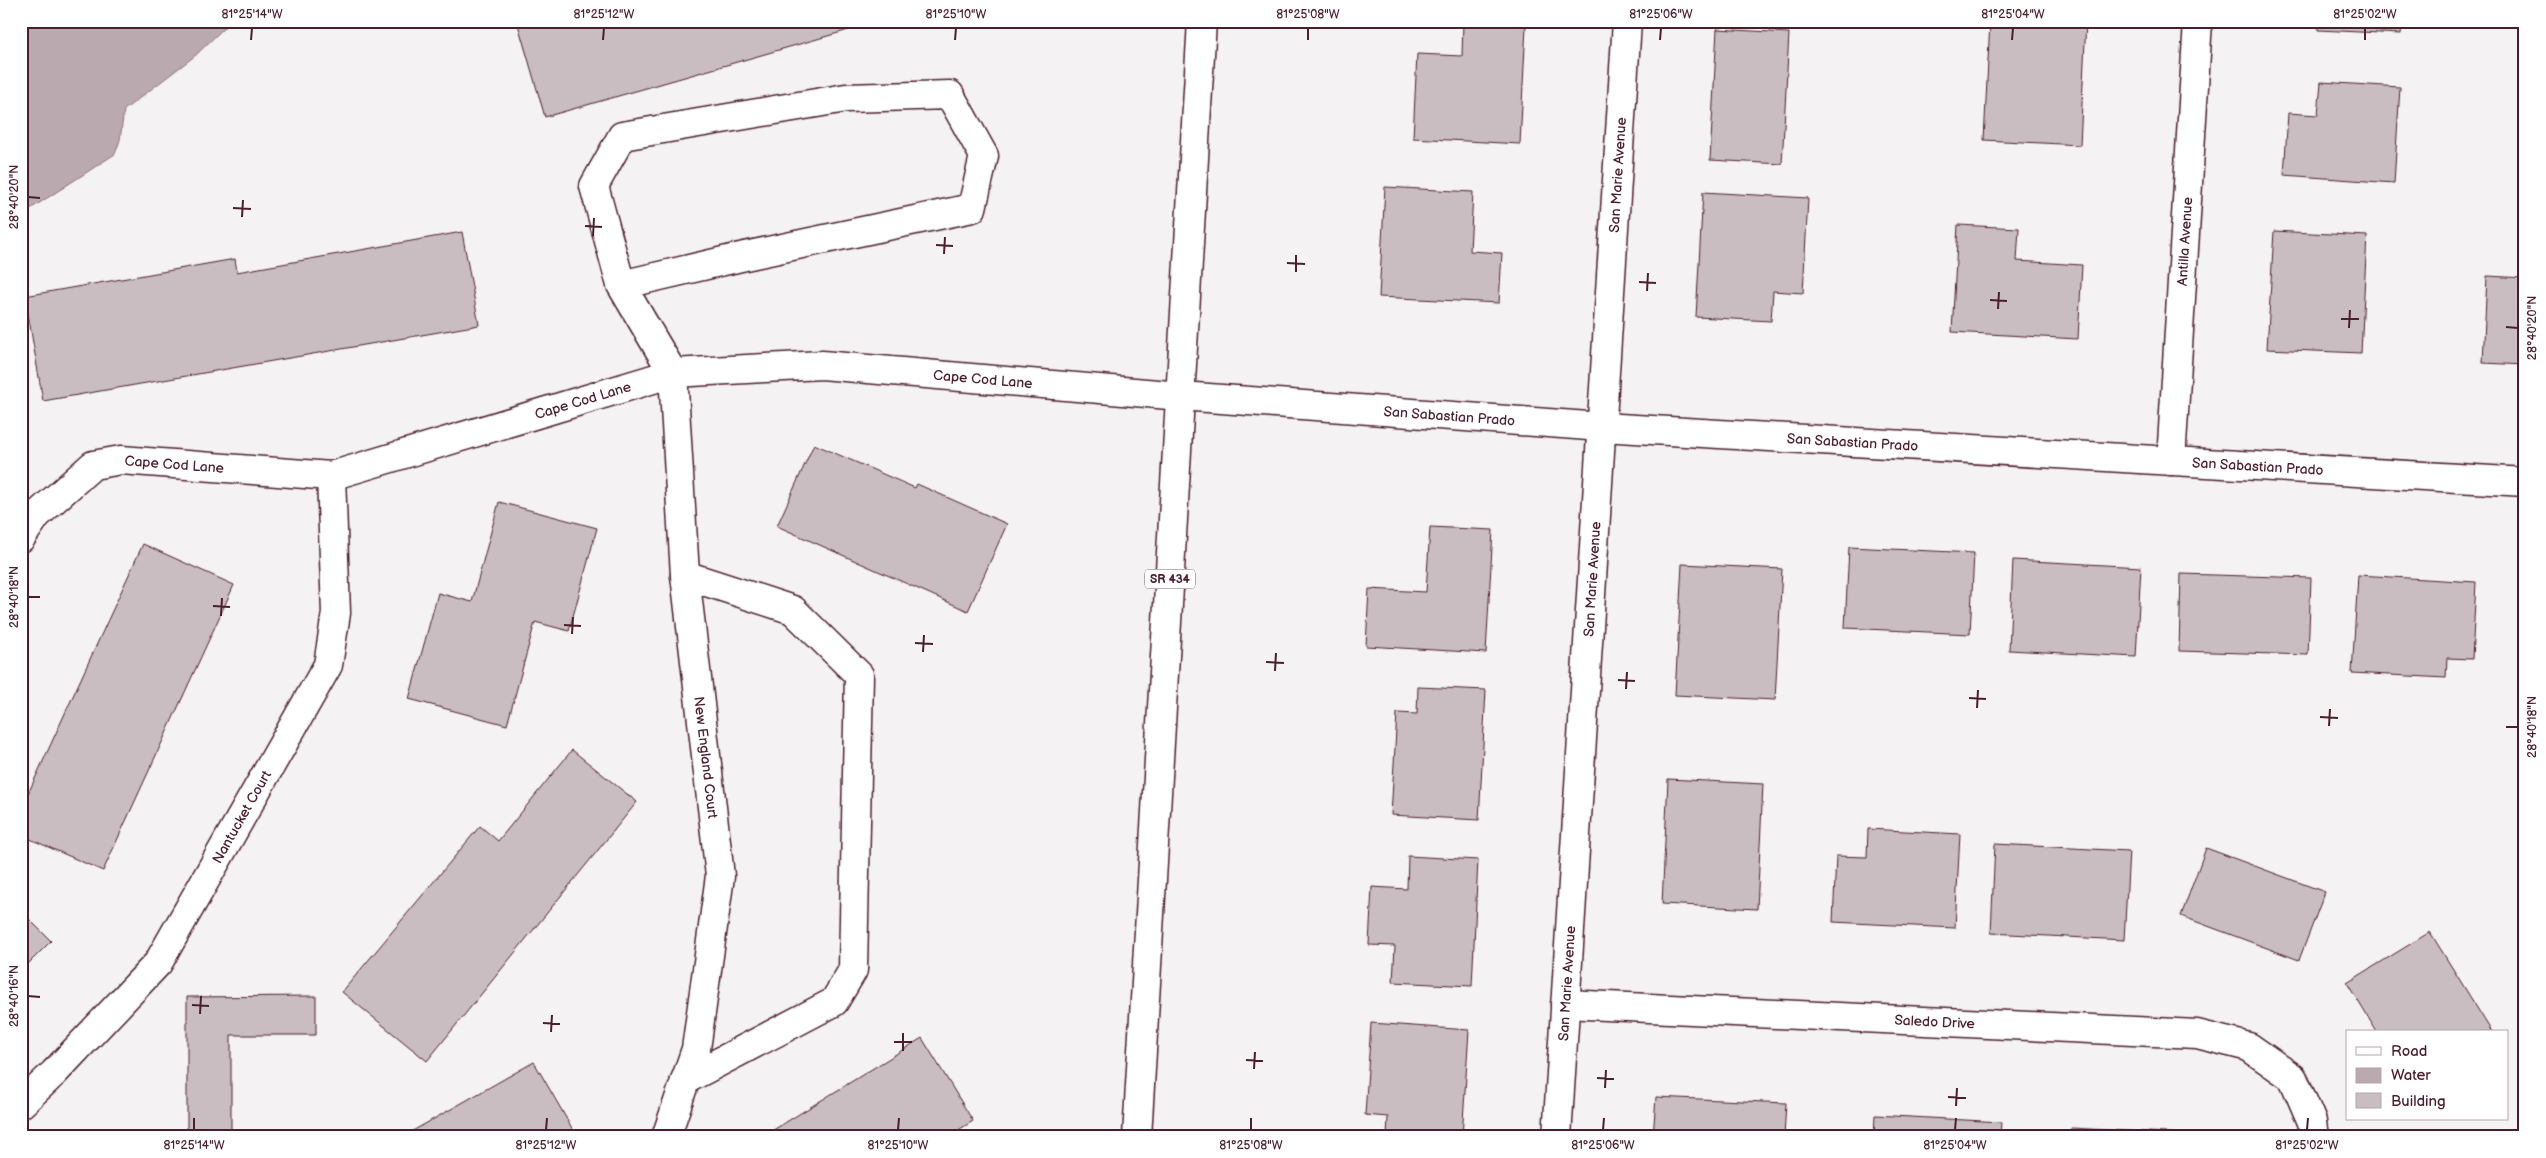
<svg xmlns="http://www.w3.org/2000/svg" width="2546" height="1158" viewBox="0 0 2546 1158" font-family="'Balsamiq Sans',sans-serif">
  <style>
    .water { fill: #baa9ae; stroke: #8d727a }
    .building { fill: #cabdc1; stroke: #4a1f2b }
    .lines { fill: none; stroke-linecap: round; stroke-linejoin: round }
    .minor-casing { stroke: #4a1f2b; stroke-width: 31 }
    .major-casing { stroke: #4a1f2b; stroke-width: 31 }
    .minor { stroke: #fff; stroke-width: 28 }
    .major { stroke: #fff; stroke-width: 28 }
    .ticks { fill: none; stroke: #4a1f2b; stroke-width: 2 }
    .labels { text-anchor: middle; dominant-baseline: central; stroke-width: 4; stroke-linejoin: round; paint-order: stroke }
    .shield { fill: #fff; stroke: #80626b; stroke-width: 1 }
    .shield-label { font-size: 12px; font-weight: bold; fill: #4a1f2b }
    .street-label { font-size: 14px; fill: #4a1f2b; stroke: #fff }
    .neatline { fill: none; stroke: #4a1f2b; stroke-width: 2 }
    .ticks-label { font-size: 12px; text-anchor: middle; fill: #4a1f2b }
  </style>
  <rect width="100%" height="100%" fill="#f4f2f2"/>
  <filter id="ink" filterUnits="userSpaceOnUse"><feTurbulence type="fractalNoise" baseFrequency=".02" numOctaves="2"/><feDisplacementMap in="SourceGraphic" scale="10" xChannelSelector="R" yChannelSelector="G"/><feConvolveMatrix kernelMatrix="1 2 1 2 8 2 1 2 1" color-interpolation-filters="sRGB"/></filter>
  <g filter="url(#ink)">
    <path class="water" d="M21,21H231L196,55L124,110L120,140L115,154L21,215Z"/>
    <g class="building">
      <path d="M517,21H880L545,117Z"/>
      <path d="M1990,21H2086L2080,145L1984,140Z"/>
      <path d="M2319,21H2402L2401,34L2318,30Z"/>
      <path d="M1463,22L1526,26L1520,144L1413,138L1417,54L1462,56Z"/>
      <path d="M1717,29L1789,33L1782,164L1710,160Z"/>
      <path d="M2321,82L2400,87L2394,183L2284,175L2288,113L2318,115Z"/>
      <path d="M1385,187L1473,192L1470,251L1502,253L1499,303L1379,297Z"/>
      <path d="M1703,192L1808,198L1803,293L1773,291L1771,321L1696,317Z"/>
      <path d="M1958,225L2019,228L2017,261L2082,265L2078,339L1952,332Z"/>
      <path d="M2274,231L2367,236L2361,353L2267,349Z"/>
      <path d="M462,232L479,325L43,401L25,296L235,259L237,272Z"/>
      <path d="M2487,276L2525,278V365L2483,363Z"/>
      <path d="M814,444L915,488L917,484L1007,524L968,611L777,526Z"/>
      <path d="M499,502L597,528L569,631L535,622L507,725L409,699L438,593L472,602Z"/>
      <path d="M1430,527L1493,530L1486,653L1366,646L1369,589L1426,592Z"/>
      <path d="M143,544L234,585L103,871L21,835V809Z"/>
      <path d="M1849,547L1974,553L1970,634L1845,628Z"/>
      <path d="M2013,560L2141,567L2136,657L2009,650Z"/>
      <path d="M1682,564L1782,569L1775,700L1675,695Z"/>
      <path d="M2181,574L2311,578L2308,655L2179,651Z"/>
      <path d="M2358,575L2476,582L2472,659L2447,658L2446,678L2352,673Z"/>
      <path d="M1418,687L1486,690L1479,820L1391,815L1397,713L1417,714Z"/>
      <path d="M572,750L637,802L427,1061L342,992L480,826L498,841Z"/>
      <path d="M1668,779L1763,784L1757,909L1662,904Z"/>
      <path d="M1868,829L1960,834L1955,928L1833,922L1836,856L1867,857Z"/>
      <path d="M1995,844L2129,851L2124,940L1991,933Z"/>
      <path d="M2206,848L2325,892L2299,960L2181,916Z"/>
      <path d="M1408,856L1478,860L1472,986L1393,982L1395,946L1369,945L1372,887L1407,889Z"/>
      <path d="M21,911L51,941L21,971Z"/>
      <path d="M2430,932L2492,1032H2377L2347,983Z"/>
      <path d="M316,996V1035H231V1133L187,1134V997Z"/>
      <path d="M1371,1023L1469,1030L1462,1137H1387L1388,1117L1365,1115Z"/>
      <path d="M922,1038L973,1121L947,1137H762Z"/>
      <path d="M534,1062L577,1137H402Z"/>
      <path d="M1656,1097L1786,1103L1784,1137H1653Z"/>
      <path d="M1875,1115L2001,1122L2000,1137H1874Z"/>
      <path d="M2071,1128L2186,1134L2185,1137H2070Z"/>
    </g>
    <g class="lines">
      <defs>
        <g id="minor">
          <path id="s1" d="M621,285L594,186L622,136L846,98L950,95L984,156L972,208L745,256L621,285L673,373L685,575L720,876L696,1049L666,1137"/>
          <path id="s2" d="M2171,461L2198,21"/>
          <path id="s3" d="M21,538L37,515L93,465L121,460L331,476L673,373L822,365L1181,396L1602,427L2525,482"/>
          <path d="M685,575L793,610L859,675L853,970L834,1002L685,1080"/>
          <path id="s4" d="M1565,1004L2197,1034L2249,1047L2293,1078L2312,1122L2314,1137"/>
          <path id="s5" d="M21,1104L54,1073L158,963L328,665L336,613L331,476"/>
          <path id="s6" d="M1557,1137L1627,21"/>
        </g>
        <path id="major" d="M1137,1137L1202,21"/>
      </defs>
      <use href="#minor" class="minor-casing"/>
      <use href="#major" class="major-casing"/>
      <use href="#minor" class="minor"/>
      <use href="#major" class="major"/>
    </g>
  </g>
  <path class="ticks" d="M251,40L252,28M603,40L604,28M955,40L956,28M1308,40V28M1660,40L1661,28M2012,40L2013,28M2365,40V28M28,197L40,198M233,208L251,209M242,217L243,200M585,226L602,227M593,236L594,218M936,245L953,246M944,254L945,237M1287,263L1305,264M1296,272V255M1639,282L1656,283M1647,291L1648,273M1990,300L2007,301M1998,309L1999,292M2341,319H2359M2506,327L2518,328M2349,328L2350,310M28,597H40M213,606L230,607M221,616L222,598M564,625L581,626M572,634L573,617M915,643L933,644M923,652L924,635M1266,662L1284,663M1275,671L1276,653M1618,680L1635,681M1626,689L1627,672M1969,698L1986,699M1977,708L1978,690M2320,717L2338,718M2329,726L2330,709M2506,727H2518M28,996L40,997M192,1005L209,1006M200,1014L201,996M543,1023L560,1024M551,1032L552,1015M894,1042H912M903,1051V1033M1246,1060L1263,1061M1254,1069L1255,1052M1597,1078L1614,1079M1605,1088L1606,1070M1948,1097L1966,1098M1956,1106L1957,1088M194,1130V1118M546,1130L547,1118M898,1130L899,1118M1251,1130V1118M1603,1130L1604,1118M1955,1130L1956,1118M2307,1130L2308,1118"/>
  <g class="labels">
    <rect class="shield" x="1145" y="569.5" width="50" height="19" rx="4"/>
    <g class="shield-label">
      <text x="1170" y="579">SR 434</text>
    </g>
    <g class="street-label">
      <text stroke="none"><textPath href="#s6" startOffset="964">San Marie Avenue</textPath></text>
      <text stroke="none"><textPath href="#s2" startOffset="220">Antilla Avenue</textPath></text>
      <text stroke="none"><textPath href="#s3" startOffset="1010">Cape Cod Lane</textPath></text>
      <text stroke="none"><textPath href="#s3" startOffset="605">Cape Cod Lane</textPath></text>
      <text stroke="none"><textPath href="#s3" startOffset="1478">San Sabastian Prado</textPath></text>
      <text stroke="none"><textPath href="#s3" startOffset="1882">San Sabastian Prado</textPath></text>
      <text stroke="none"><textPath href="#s3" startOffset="185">Cape Cod Lane</textPath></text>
      <text stroke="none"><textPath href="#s3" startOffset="2288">San Sabastian Prado</textPath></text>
      <text stroke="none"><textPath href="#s6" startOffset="559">San Marie Avenue</textPath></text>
      <text stroke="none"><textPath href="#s1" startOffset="1462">New England Court</textPath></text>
      <text stroke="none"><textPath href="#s5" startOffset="365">Nantucket Court</textPath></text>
      <text stroke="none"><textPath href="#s6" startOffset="154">San Marie Avenue</textPath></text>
      <text stroke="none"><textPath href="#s4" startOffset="370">Saledo Drive</textPath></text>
    </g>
  </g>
  <rect width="2546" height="1158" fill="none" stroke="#fff" stroke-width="55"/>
  <rect x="2346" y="1030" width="162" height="90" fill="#ffffff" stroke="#b7a5aa"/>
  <rect x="2356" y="1047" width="25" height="8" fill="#ffffff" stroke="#b7a5aa"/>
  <text x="2391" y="1056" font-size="15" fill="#4a1f2b">Road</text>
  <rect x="2356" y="1068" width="25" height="15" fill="#baa9ae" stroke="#b7a5aa"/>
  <text x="2391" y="1080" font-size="15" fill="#4a1f2b">Water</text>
  <rect x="2356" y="1093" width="25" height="15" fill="#cabdc1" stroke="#b7a5aa"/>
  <text x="2391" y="1106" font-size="15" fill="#4a1f2b">Building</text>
  <rect x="28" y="28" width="2490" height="1102" class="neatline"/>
  <g class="ticks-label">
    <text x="252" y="18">81°25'14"W</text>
    <text x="604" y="18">81°25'12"W</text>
    <text x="956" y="18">81°25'10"W</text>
    <text x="1308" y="18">81°25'08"W</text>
    <text x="1661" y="18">81°25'06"W</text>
    <text x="2013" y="18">81°25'04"W</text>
    <text x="2365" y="18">81°25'02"W</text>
    <text transform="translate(14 197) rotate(-90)" y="4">28°40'20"N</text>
    <text transform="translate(2532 328) rotate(-90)" y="4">28°40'20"N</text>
    <text transform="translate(14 597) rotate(-90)" y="4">28°40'18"N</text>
    <text transform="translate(2532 727) rotate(-90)" y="4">28°40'18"N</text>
    <text transform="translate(14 996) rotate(-90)" y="4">28°40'16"N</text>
    <text x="194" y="1149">81°25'14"W</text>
    <text x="546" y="1149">81°25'12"W</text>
    <text x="898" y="1149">81°25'10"W</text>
    <text x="1251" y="1149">81°25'08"W</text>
    <text x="1603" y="1149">81°25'06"W</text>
    <text x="1955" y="1149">81°25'04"W</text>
    <text x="2307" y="1149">81°25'02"W</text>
  </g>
</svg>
